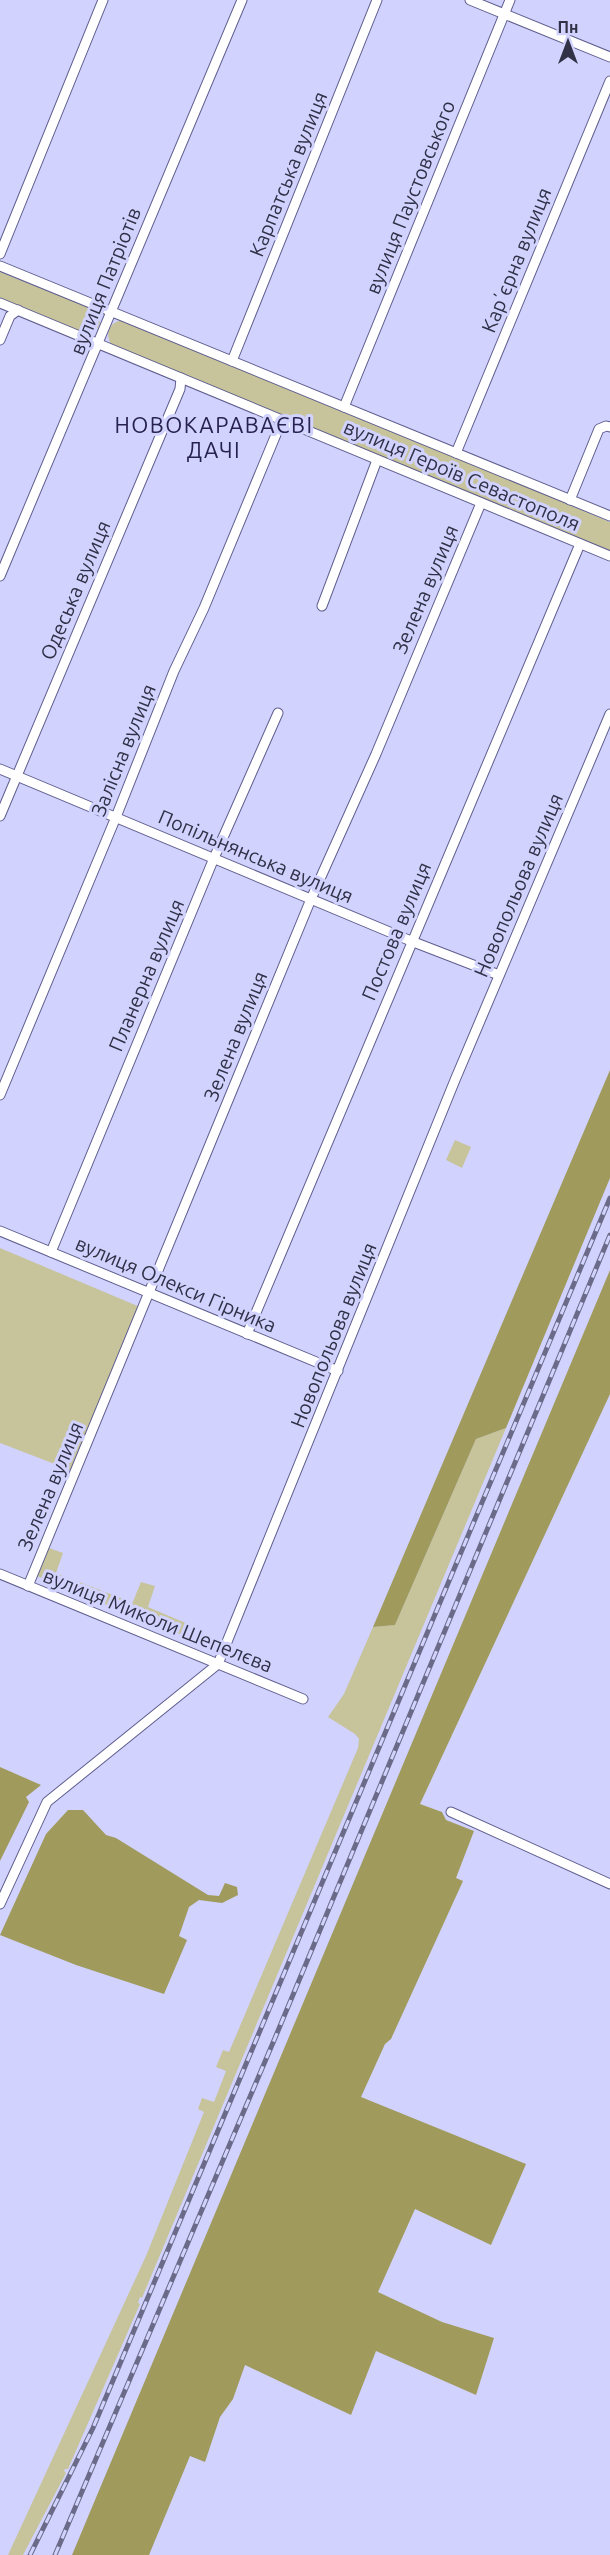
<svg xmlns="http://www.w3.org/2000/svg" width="610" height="2555" viewBox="0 0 610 2555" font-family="Ubuntu,sans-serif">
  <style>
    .green { fill: #c7c49b }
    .forest { fill: #a09b5d }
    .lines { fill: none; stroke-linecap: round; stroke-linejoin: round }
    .street-casing { stroke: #5f5e8e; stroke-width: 11 }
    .street { stroke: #fff; stroke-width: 9 }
    .rail-casing { stroke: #6b6b89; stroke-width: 5 }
    .rail { stroke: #d1d2fe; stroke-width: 3; stroke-dasharray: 9; stroke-linecap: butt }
    .labels { text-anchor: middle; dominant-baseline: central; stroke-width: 6; stroke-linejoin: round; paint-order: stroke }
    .street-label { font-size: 20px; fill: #303046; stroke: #d1d2fe }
    .quarter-label { font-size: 22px; letter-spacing: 1.5px; fill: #26224d; stroke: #d1d2fe }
  </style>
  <rect width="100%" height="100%" fill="#d1d2fe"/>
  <g class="green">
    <path d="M0,272L95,310C105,320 99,334 85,334L0,299Z"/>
    <path d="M123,320L294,389L610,522V551L112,346C104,334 109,322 123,320Z"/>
    <path d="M455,1140L471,1147L462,1168L446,1160Z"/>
    <path d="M0,1248L140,1307L73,1471L0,1443Z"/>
    <path d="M506,1428L142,2298L140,2297L138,2303L140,2304L68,2469H65L64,2471L66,2473L23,2555H8L146,2256L204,2112L198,2109L202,2098L214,2102L226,2071L216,2067L223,2050L229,2052L358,1748L359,1739L355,1734L328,1717L344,1694L373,1627L395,1625L476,1439Z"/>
    <path d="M49,1548L63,1553L56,1573L126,1600L121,1611L37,1576Z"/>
    <path d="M141,1582L155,1586L148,1607L202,1630L195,1640L128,1614Z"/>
  </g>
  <g class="forest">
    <path d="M610,1070V1178L506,1428L476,1439L395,1625L373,1627Z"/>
    <path d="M610,1270V1394L420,1804L442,1812L446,1820L474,1831L456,1878L463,1881L391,2039L385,2044L361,2097L526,2164L491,2245L415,2209L378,2292L442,2322L494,2338L476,2395L376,2351L351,2415L245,2365L233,2399L220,2417L205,2462L190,2456L149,2555H72Z"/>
    <path d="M0,1767L41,1785L26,1797L29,1802L0,1861Z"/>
    <path d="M68,1810H83L106,1835L116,1838L208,1895L219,1896L225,1883L237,1887L238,1895L222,1903L199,1900L189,1907L179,1936L187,1940L164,1994L76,1965L0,1935L46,1834Z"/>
  </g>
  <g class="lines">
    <defs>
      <g id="street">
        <path d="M470,0L610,57"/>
        <path d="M0,254L103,0"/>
        <path d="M0,266L610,516"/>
        <path d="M0,303L610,556"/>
        <path d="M0,340L10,316L18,310"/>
        <path d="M232,361L377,0"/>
        <path d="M344,407L510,0"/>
        <path d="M456,453L610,81"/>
        <path d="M570,500L599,429L606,426L610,427"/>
        <path d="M0,576L242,0"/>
        <path d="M322,606L377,460"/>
        <path d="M0,769L411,941L499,975"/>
        <path d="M0,816L180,389L181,378"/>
        <path d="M0,1095L116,817L174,671L204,608L282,420"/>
        <path d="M0,1231L338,1371"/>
        <path d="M51,1252L214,858L278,713"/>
        <path d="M247,1334L580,544"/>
        <path d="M0,1574L303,1699"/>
        <path d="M28,1586L311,899L376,754L481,503"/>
        <path d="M451,1812L610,1884"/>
        <path d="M0,1904L47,1802L218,1664L455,1080L610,714"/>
      </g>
    </defs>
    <use href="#street" class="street-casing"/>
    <use href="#street" class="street"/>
    <defs>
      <g id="rail">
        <path d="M30,2555L93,2428L610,1198"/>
        <path d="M55,2555L275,2038L610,1235"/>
      </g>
    </defs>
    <use href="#rail" class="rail-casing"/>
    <use href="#rail" class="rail"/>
  </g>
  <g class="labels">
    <g class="street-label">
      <text transform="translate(288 174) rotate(-68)">Карпатська вулиця</text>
      <text transform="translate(410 197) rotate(-68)">вулиця Паустовського</text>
      <text transform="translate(516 260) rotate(-68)">Карʼєрна вулиця</text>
      <text transform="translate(105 281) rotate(-68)">вулиця Патріотів</text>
      <text transform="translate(462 475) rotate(23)">вулиця Героїв Севастополя</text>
      <text transform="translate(425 589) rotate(-67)">Зелена вулиця</text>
      <text transform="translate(75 590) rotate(-67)">Одеська вулиця</text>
      <text transform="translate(123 750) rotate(-68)">Залісна вулиця</text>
      <text transform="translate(256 856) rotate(23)">Попільнянська вулиця</text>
      <text transform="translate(518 885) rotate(-67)">Новопольова вулиця</text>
      <text transform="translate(396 931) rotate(-67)">Постова вулиця</text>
      <text transform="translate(146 975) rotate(-67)">Планерна вулиця</text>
      <text transform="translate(235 1036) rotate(-68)">Зелена вулиця</text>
      <text transform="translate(176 1284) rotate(23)">вулиця Олекси Гірника</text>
      <text transform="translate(333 1335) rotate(-68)">Новопольова вулиця</text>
      <text transform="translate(50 1486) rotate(-67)">Зелена вулиця</text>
      <text transform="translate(158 1620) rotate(22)">вулиця Миколи Шепелєва</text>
    </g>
    <g class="quarter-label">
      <text x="214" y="424">НОВОКАРАВАЄВІ<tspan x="214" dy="25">ДАЧІ</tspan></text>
    </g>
  </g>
  <g transform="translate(568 42)" stroke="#d1d2fe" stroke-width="4.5" paint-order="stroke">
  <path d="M0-4.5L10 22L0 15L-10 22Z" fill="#303046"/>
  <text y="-9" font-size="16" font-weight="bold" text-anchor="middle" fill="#303046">Пн</text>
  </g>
</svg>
